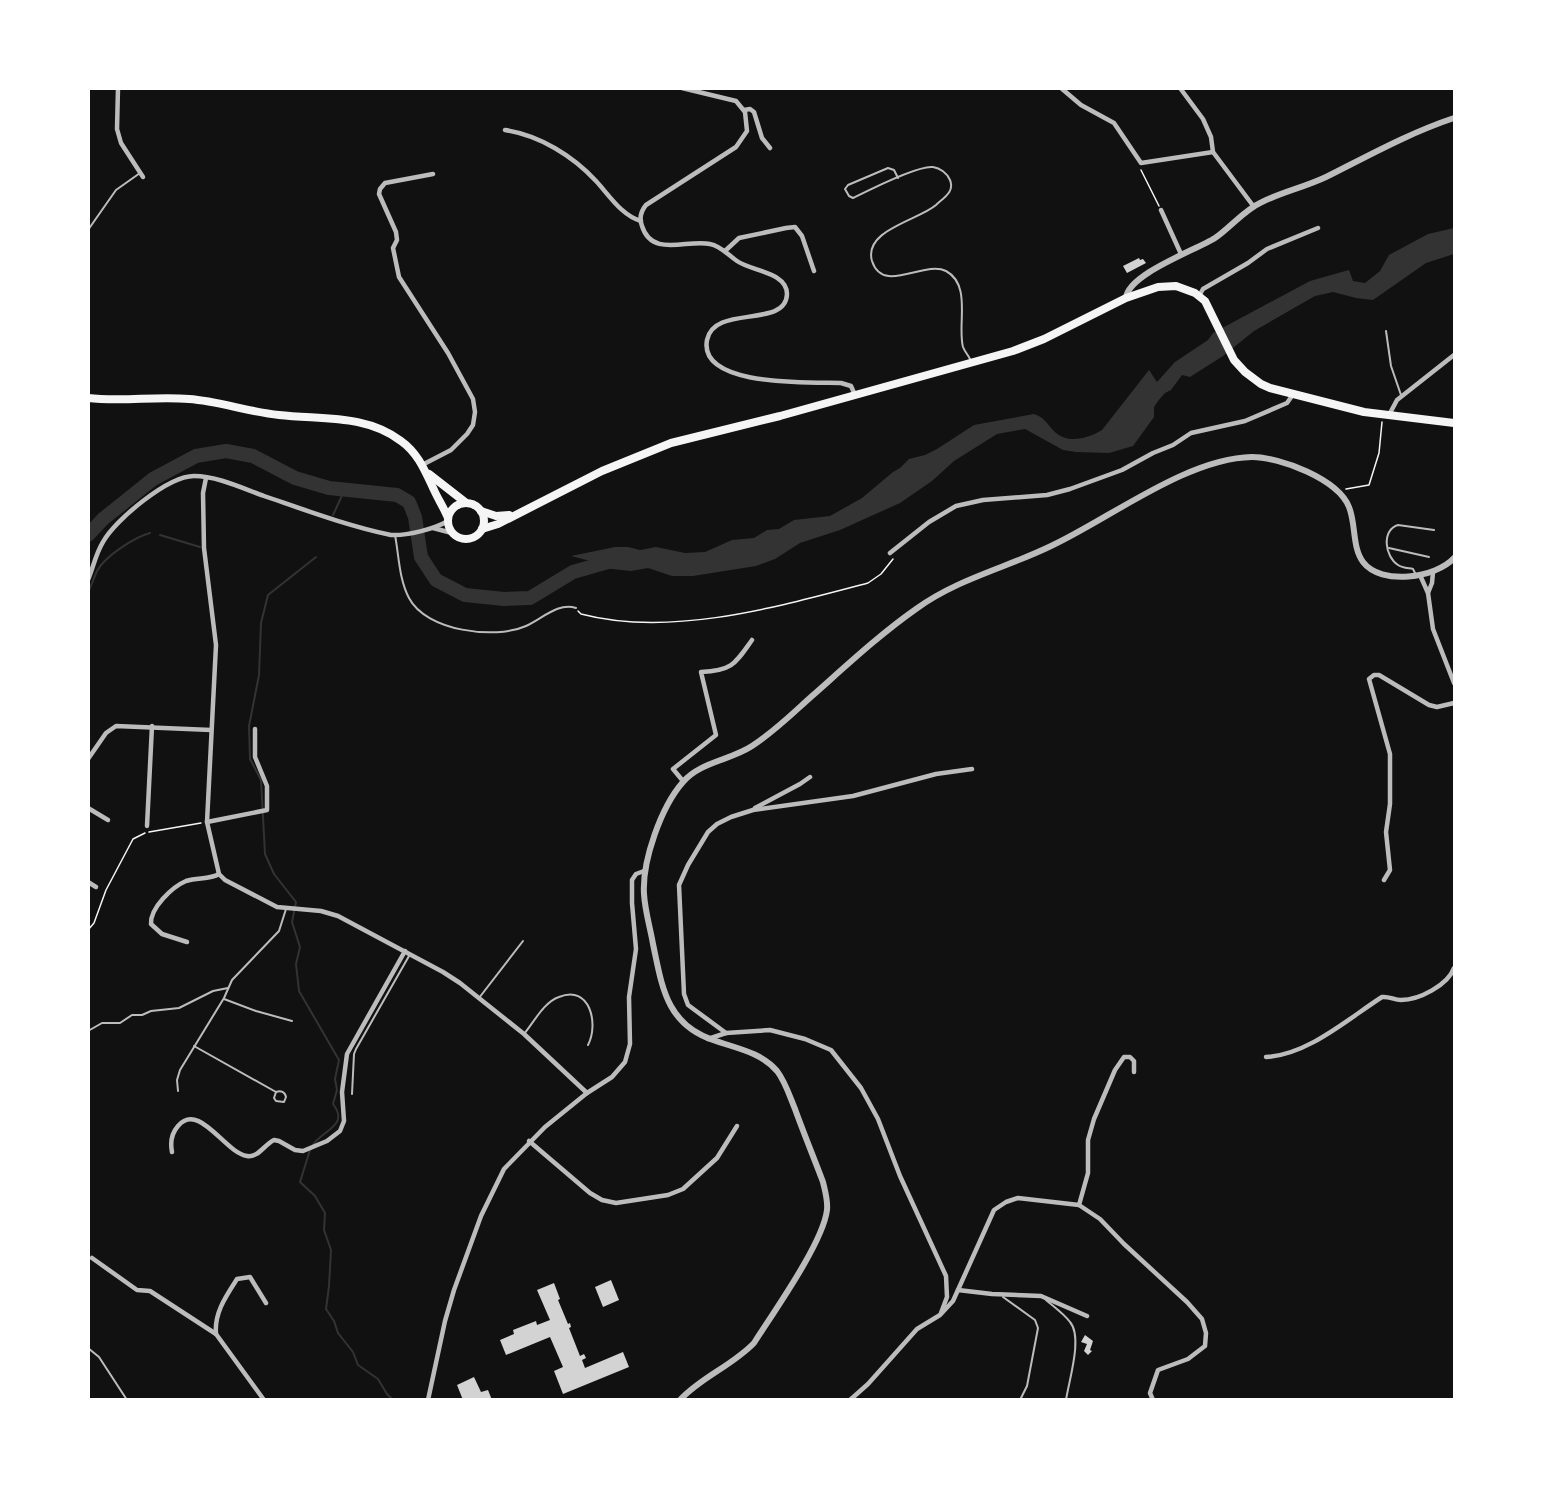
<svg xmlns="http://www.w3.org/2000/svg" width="1543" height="1488" viewBox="0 0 1543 1488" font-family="Signika,sans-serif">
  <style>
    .water { fill: #333 }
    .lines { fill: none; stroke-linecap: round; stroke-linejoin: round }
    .stream { stroke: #333; stroke-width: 2 }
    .river { stroke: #333; stroke-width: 14 }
    .building { fill: #d3d3d3 }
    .path { stroke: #f5f5f5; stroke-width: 1.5 }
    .service { stroke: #bcbcbc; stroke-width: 2 }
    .minor { stroke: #bcbcbc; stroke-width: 4.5 }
    .tertiary { stroke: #bcbcbc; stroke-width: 6 }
    .primary { stroke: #f5f5f5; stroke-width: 8 }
  </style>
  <rect width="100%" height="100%" fill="#111"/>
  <path class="water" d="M1454,228V254L1426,263L1373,300L1356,298L1333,292L1315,296L1254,331L1223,356L1190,377L1182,375L1171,390L1165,393L1158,401L1154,407V417L1133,446L1109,453L1076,452L1063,450L1025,429L997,434L954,461L932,481L900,503L840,530L800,543L775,559L756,566L693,576H672L648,568L631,571L603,568L594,562L571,556L615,547H628L640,550L656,547L685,553L705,552L732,540L754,538L767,530L779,529L794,520L830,516L862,498L893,472L900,468L909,459L925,455L937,449L974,425L1034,414C1045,417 1048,426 1056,433C1069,444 1089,438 1102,430L1149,370L1157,382L1175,362L1208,340L1213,333L1310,281L1349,270L1353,281L1365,283L1380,271L1389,255L1428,234Z"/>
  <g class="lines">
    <g class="stream">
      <path d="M333,515L345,489"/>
      <path d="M160,535L200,547"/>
      <path d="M88,593C91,586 94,578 97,571C105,556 135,537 150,533"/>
      <path d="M313,1145C322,1130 350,1126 333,1104L337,1090L335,1079L339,1060L299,991L296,964L300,947L292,922L296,902L274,874L265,854L261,780L250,759L249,726L259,675L261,623L268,595L316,557"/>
      <path d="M310,1150L300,1182L315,1196L325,1213L324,1230L331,1250L329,1286L326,1309L334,1321L338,1333L353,1352L358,1365L378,1379L387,1394L393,1400"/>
    </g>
    <path class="river" d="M88,535L103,519L153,479L196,456L226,451L253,456L295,478L329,488L397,495L409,502L415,517L421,557L436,580L465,595L504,599L530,598L573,572L615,560"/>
  </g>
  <g class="building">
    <path d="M1139,258L1140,260L1143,259L1146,263L1127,273L1123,266Z"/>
    <path d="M611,1280L619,1300L603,1307L595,1287Z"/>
    <path d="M554,1283L560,1299L558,1300L568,1324L570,1323L571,1327L569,1328L580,1356L584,1354L586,1358L582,1360L585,1368L623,1352L629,1367L563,1394L554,1371L563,1367L550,1337L506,1355L500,1340L514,1334L513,1330L536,1321L537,1325L550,1320L537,1290Z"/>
    <path d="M1085,1335L1093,1341L1090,1350L1092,1351L1088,1355L1084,1351L1087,1344L1081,1342Z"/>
    <path d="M474,1377L481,1392L488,1390L492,1400H463L457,1385Z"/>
  </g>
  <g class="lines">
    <g class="path">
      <path d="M1141,170L1159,206"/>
      <path d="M1346,489L1369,485L1379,453L1382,422"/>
      <path d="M578,611L581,614C672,638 780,606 868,583L881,574L893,559"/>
      <path d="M149,832L201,823"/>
      <path d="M88,930L94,923L106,890L133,839L145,833"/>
    </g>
    <g class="service">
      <path d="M898,178L894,170L888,168L848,185L845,189L849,196L853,198C869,190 918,165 933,167C940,168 947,173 950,180C955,192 943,198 936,205C919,220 863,230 872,261C883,295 924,260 946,271C972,285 957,325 963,347C965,352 968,355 970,359"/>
      <path d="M88,230L116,190L140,173"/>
      <path d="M1386,331L1391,366L1401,395"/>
      <path d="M395,535C399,556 399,579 409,598C426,631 495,640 526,626C542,619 558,602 576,608"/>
      <path d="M1389,548L1429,557"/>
      <path d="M1416,575L1413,569C1408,568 1402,568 1398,565C1385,557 1381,530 1398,525L1434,530"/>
      <path d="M479,998L523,941"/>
      <path d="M224,999L256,1011L292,1021"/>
      <path d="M88,1031L102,1023H120L132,1015H142L151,1011L179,1008L213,991L228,988"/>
      <path d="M524,1034C534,1022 544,1002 559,997C590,984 599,1024 588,1045"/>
      <path d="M194,1046L276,1092L274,1098L276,1101L284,1102L286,1097C285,1092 281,1090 276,1092"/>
      <path d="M178,1091L177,1080L180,1070L224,998L232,980L279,931L286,909"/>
      <path d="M352,1094L354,1054L356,1049L409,956"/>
      <path d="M1003,1297L1035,1320L1038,1328L1027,1386L1020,1400"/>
      <path d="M1046,1300C1054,1307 1064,1314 1070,1322C1083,1337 1069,1380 1066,1400"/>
      <path d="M88,1348L99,1357L127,1400"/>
    </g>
    <g class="minor">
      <path d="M118,88L117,129L121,143L143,177"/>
      <path d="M682,88L736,101L745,112L747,131L736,147L646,205C641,211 639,218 642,226C652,258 687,239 710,244C721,246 728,255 737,261C751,271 787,272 787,294C786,329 714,304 707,340C698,388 814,382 841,383L851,386L855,395"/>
      <path d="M1061,88L1081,105L1114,123L1141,163L1213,152"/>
      <path d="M1180,88L1203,119L1211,137L1213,152L1254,207"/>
      <path d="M744,110L750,109L754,112L762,138L770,148"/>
      <path d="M505,130C539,135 573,156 596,181C609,195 622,216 641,221"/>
      <path d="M1161,210L1181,254"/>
      <path d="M725,251L739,238L786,228L795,227L802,236L814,271"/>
      <path d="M1199,296L1203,289L1248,263L1267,249L1318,228"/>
      <path d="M1389,415L1397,400L1454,355"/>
      <path d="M422,465L451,450L467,434L473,425L475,412L473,399L448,353L399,277L393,248L397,240L396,232L379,194L380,189L385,183L433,174"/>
      <path d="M206,478L203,493L204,548L216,645L207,822L219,874L225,880L277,907L321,911L338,916L443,972L460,983L524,1034L587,1093"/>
      <path d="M433,528L452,533"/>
      <path d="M890,553L929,522L956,506L983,500L1047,495L1070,489L1122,470L1153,453L1173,445L1191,433L1245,421L1287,403L1294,393"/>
      <path d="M1420,575L1428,593L1432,583L1433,572"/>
      <path d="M88,580C93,568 96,553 103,542C115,520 168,476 194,476C217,476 242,488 264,496C305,510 348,526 391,535C407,536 434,529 448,521"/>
      <path d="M1428,593L1433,629L1454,683"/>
      <path d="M88,759L106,733L116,726L211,730"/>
      <path d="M683,781L673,769L716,735L701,672C732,671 735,664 752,640"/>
      <path d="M88,808L108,820"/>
      <path d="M755,808L800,784L810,777"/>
      <path d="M207,822L267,810V786L255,757V729"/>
      <path d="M147,826L152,726"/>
      <path d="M1384,880L1390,870L1386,832L1390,804V754L1369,679L1374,675H1379L1429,705L1437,707L1454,703"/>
      <path d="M88,882L96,887"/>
      <path d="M187,942L162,934L151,924C150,908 172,887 186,881C198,877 209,880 219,874"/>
      <path d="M726,1033L688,1005L684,994L679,885L688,865L708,832L717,824L731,817L753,810L853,796L936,774L972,769"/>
      <path d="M708,1039L726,1033L770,1030L805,1039L831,1050L861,1088L878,1119L900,1176L946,1276L947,1297L941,1313"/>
      <path d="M1266,1057C1308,1055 1349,1018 1382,997C1389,996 1394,1000 1401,1000C1419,1000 1448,985 1454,968"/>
      <path d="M529,1141L590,1193L602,1200L616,1203L668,1195L683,1189L717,1158L737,1126"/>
      <path d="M172,1152C170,1142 171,1134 178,1126C199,1101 225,1153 247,1156C258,1158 264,1145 274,1140L279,1141L295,1150L303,1151L327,1141L340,1131L344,1121L342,1092L347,1054L405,951"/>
      <path d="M1079,1205L1088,1173V1140L1094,1119L1115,1070L1124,1057H1130L1134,1061V1072"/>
      <path d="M92,1258L137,1290L150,1291L216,1334L264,1400"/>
      <path d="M958,1290L992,1294L1041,1296L1087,1316"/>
      <path d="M216,1334C214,1313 226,1296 237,1279L250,1277L266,1303"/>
      <path d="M428,1400L445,1321L454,1290L481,1216L504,1169L545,1127L587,1093L612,1077L625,1062L630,1044L629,997L636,949L632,903V880L636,874L644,871"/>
      <path d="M850,1400L868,1384L917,1329L940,1315L953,1301L994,1210L1006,1202L1018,1198L1079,1205L1100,1219L1124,1244L1187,1302L1202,1319L1206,1333L1205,1346L1188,1359L1158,1370L1150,1393L1153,1400"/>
    </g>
    <g class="tertiary">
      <path d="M1126,298C1128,274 1196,250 1215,238C1231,227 1244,210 1262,202C1282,192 1305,187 1326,177C1368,156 1409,133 1454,118"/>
      <path d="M680,1400C701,1377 732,1366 754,1343C773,1313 823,1243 827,1210C828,1200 825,1191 823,1182C814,1158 804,1134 795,1109C790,1097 785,1081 777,1071C761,1052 735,1048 713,1040C666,1024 662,986 653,944C650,927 645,911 644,894C642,861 661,807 683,782C700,762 731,760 752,746C774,732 793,713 812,696C846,666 879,635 916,609C957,579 1006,568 1051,546C1109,519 1187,458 1252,457C1280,457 1338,479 1349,507C1356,524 1352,547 1363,562C1381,586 1436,578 1454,558"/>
    </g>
    <g class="primary">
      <path d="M88,398C122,402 155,396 189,399C219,401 248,412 279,415C322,420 365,414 401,441C418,453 425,471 434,490C438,499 444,508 448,518"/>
      <path d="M429,474L465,502"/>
      <circle cx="466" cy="521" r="18"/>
      <path d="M481,511L496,516L509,515"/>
      <path d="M482,529L498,524L602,471L671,443L780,416L1013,351L1044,339L1126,298L1158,287L1176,286L1195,293L1205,301L1234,360L1245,372L1261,384L1270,388L1364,412L1454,423"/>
    </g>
  </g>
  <rect width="1543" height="1488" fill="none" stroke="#ffffff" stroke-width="180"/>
</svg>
